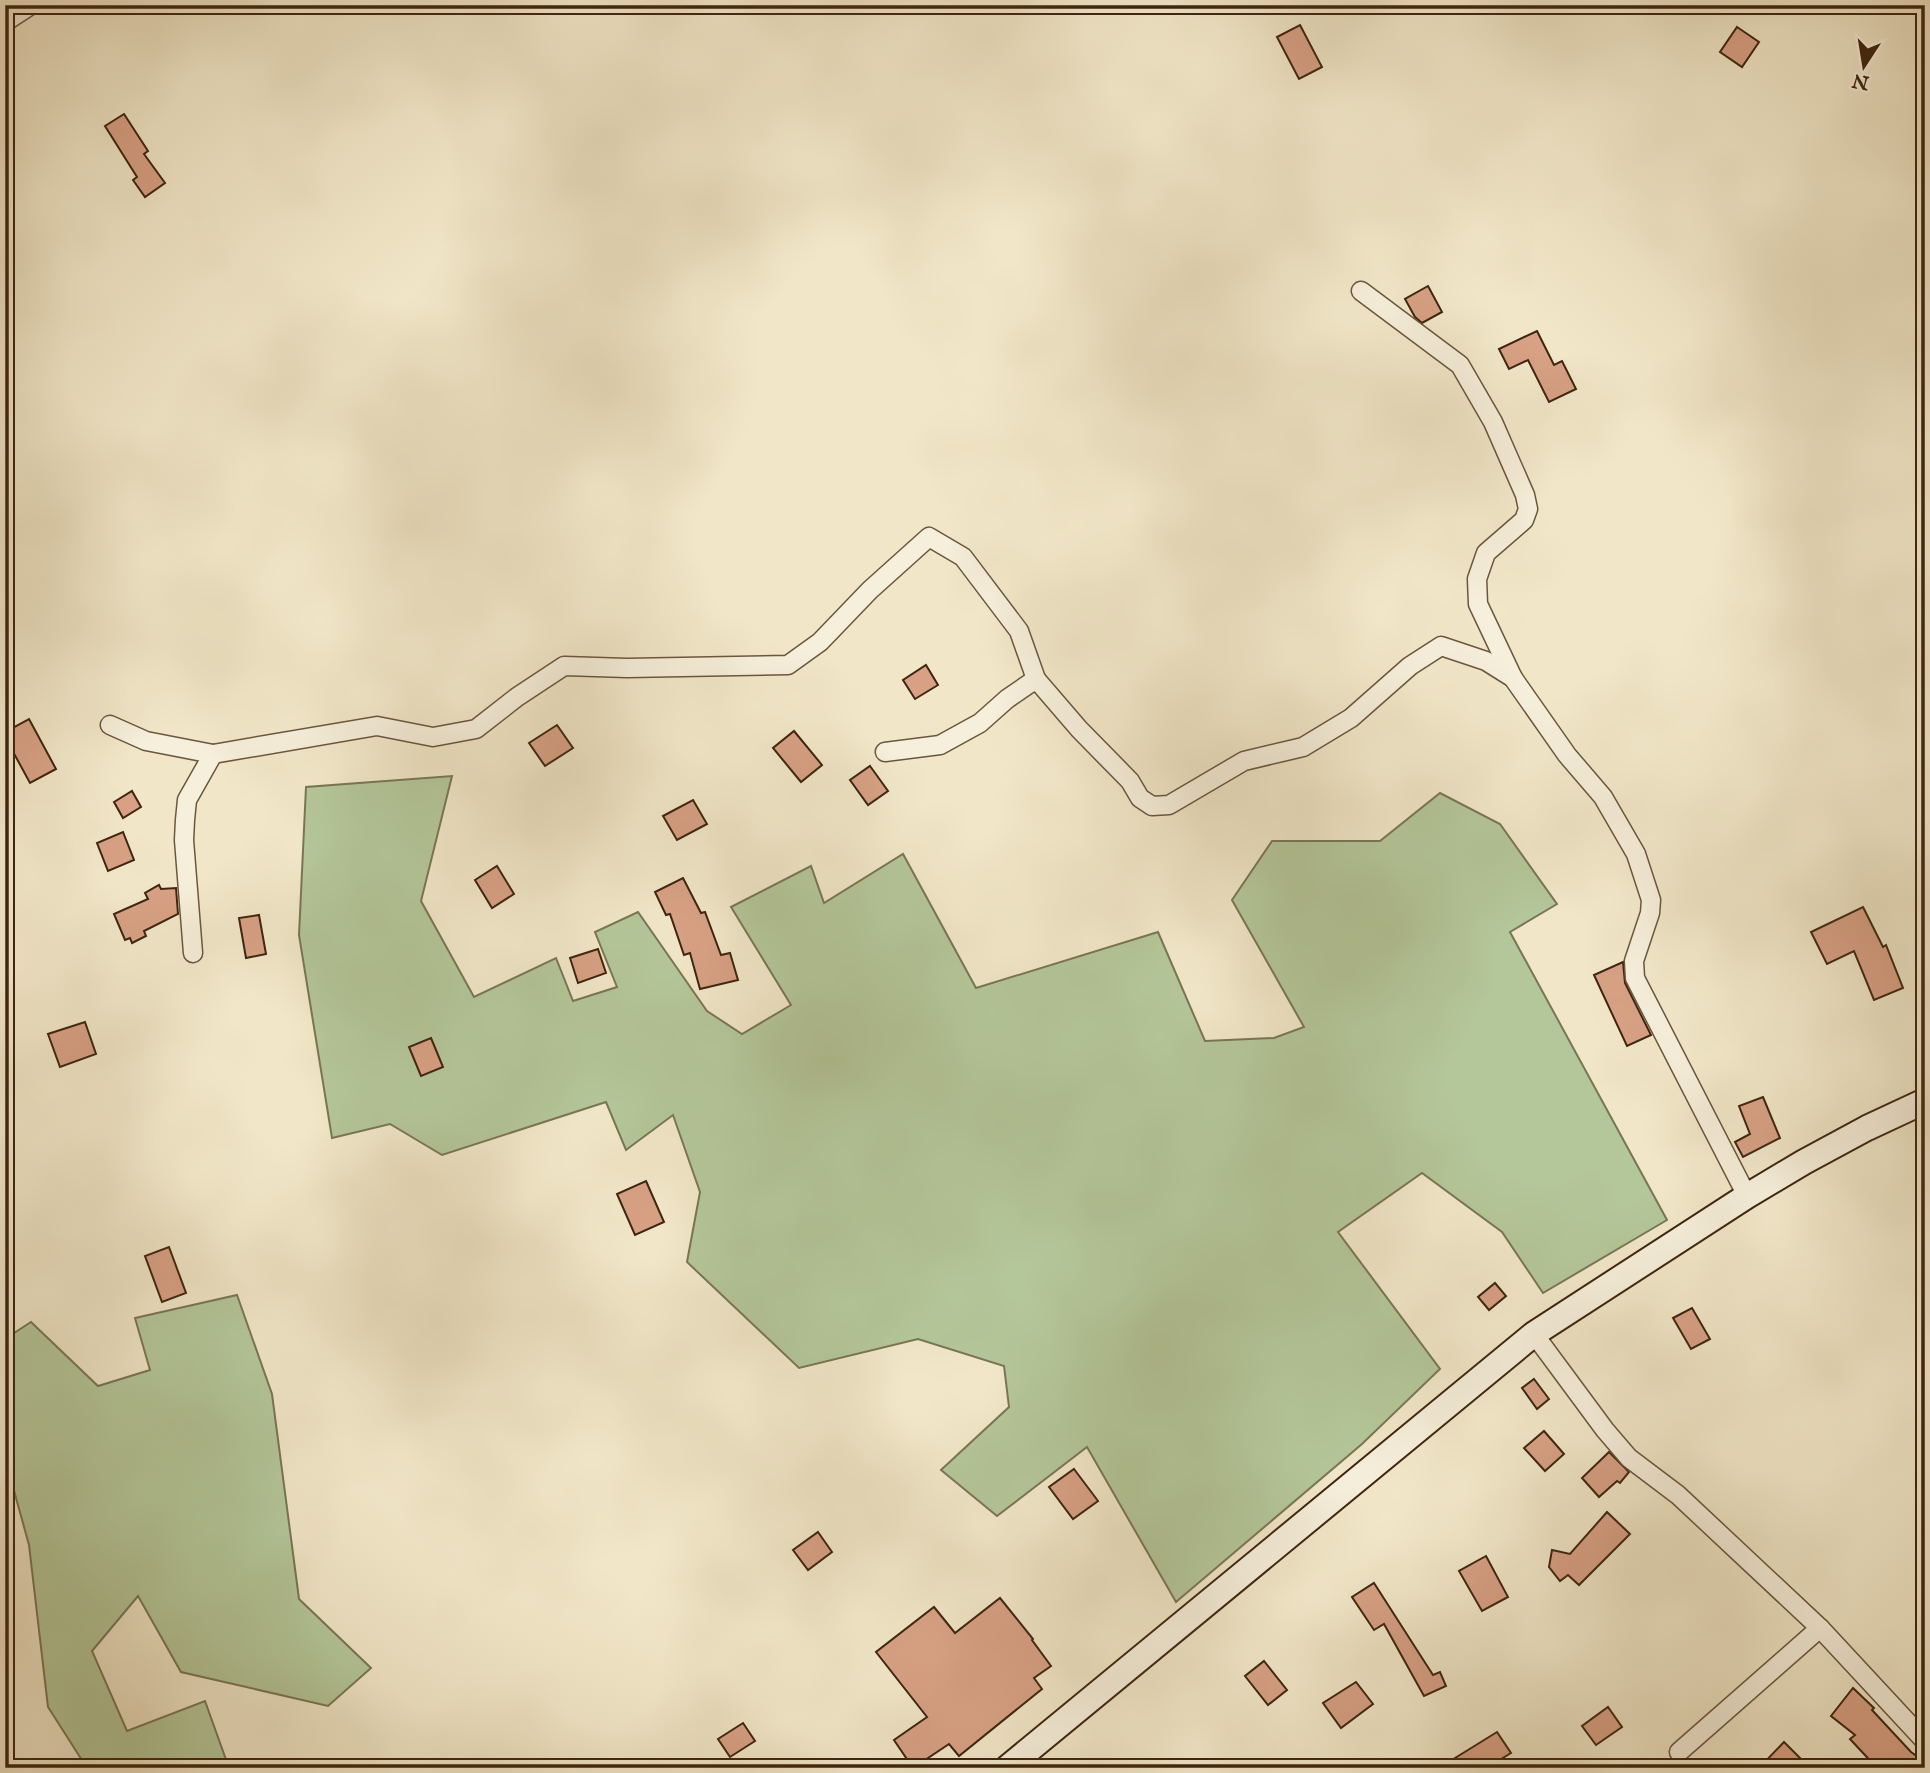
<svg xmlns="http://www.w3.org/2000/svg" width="1930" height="1773" viewBox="0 0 1930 1773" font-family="'IM FELL English',serif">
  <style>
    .green { fill: #b4c79a; stroke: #797655; stroke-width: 2 }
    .building { fill: #d8a185; stroke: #3e2510; stroke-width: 2 }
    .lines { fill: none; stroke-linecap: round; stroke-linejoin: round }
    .street-casing { stroke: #6b563e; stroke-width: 21 }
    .secondary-casing { stroke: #3e2510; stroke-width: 28 }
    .street { stroke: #f6efdb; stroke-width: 18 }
    .secondary { stroke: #f6efdb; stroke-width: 24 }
  </style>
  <rect width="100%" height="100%" fill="#f1e7c8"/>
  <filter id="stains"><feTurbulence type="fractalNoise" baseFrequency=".00286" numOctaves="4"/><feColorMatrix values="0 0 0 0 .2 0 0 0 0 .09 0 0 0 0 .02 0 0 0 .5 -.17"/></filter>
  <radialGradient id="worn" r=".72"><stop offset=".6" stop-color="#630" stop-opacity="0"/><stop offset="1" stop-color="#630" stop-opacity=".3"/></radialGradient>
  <g class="green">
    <path d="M452,776L421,901L474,997L556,958L573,1001L617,987L595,932L638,912L707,1011L742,1034L791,1005L731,907L811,866L824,903L903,854L976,988L1158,932L1205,1041L1274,1038L1304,1027L1232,900L1272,841H1380L1440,793L1500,824L1557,904L1510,932L1667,1220L1543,1293L1502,1232L1422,1173L1338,1232L1440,1369L1362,1444L1176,1602L1087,1447L997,1516L941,1470L1009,1407L1004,1366L918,1339L799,1368L687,1262L700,1192L673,1115L626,1150L606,1102L442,1155L390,1124L332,1138L299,935L306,787Z"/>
    <path d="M237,1295L272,1394L299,1599L371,1668L328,1706L181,1672L138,1596L92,1651L127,1731L205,1701L229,1768H87L48,1707L29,1545L5,1458V1339L31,1322L98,1386L150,1370L135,1318Z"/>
  </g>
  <g class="building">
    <path d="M1300,25L1322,67L1299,79L1277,37Z"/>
    <path d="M1737,27L1759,42L1742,67L1720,52Z"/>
    <path d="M124,114L148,151L144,154L165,183L145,197L133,180L137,177L105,126Z"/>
    <path d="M1428,286L1442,312L1422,323L1415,317L1405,299Z"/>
    <path d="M1537,331L1554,365L1562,361L1576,389L1549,402L1528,360L1509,369L1499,349Z"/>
    <path d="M926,665L938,685L915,699L903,680Z"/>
    <path d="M29,719L56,769L30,783L5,737V732Z"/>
    <path d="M557,725L573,748L545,766L529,743Z"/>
    <path d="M794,731L822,765L801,782L773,748Z"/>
    <path d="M870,766L888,791L868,805L850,780Z"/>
    <path d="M132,791L141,807L123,818L114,802Z"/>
    <path d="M693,800L707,824L677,840L663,816Z"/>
    <path d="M123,832L134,860L108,871L97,843Z"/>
    <path d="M497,866L514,894L492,908L475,880Z"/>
    <path d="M683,878L701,913L705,912L721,955L730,953L738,980L700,989L690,953L684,955L670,914L666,915L655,892Z"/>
    <path d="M159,885L161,889L176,888L178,914L144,931L146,936L132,943L130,938L125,940L114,914L148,899L145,893Z"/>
    <path d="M1863,907L1883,947L1886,945L1903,988L1874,1000L1854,951L1827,964L1811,932Z"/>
    <path d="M259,915L266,954L246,958L239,918Z"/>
    <path d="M598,949L606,973L578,983L570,958Z"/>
    <path d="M1623,962L1625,983L1651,1035L1627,1046L1594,975Z"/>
    <path d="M85,1022L96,1054L60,1067L48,1034Z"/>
    <path d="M431,1038L443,1067L421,1076L409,1047Z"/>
    <path d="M1763,1097L1780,1138L1743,1157L1735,1142L1750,1134L1739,1106Z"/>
    <path d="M646,1181L664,1222L635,1235L617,1194Z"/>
    <path d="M169,1247L186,1293L162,1302L145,1256Z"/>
    <path d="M1495,1283L1506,1296L1489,1310L1478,1297Z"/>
    <path d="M1692,1308L1710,1339L1691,1349L1673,1318Z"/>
    <path d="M1534,1379L1549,1399L1537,1409L1522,1388Z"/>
    <path d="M1544,1431L1564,1454L1545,1471L1524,1448Z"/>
    <path d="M1609,1452L1629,1472L1620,1483L1617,1481L1599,1497L1582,1478Z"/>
    <path d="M1074,1469L1098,1501L1073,1519L1049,1487Z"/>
    <path d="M1607,1512L1630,1534L1579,1585L1568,1575L1560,1581L1549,1567L1552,1550L1570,1554Z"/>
    <path d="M818,1532L832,1552L808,1570L793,1550Z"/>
    <path d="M1486,1556L1508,1597L1482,1611L1459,1571Z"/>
    <path d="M1374,1583L1433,1675L1440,1672L1446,1686L1424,1696L1384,1624L1374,1630L1352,1597Z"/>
    <path d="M1000,1598L1033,1639L1032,1640L1051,1666L1034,1678L1042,1689L959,1756L949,1744L913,1768L894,1740L927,1717L876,1652L934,1607L955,1633Z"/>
    <path d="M1264,1661L1287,1690L1268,1705L1245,1676Z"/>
    <path d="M1356,1682L1373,1704L1341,1728L1323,1703Z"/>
    <path d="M1853,1688L1874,1708L1872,1710L1911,1752L1925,1762V1768H1877L1850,1739L1855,1735L1831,1716Z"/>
    <path d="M1608,1707L1622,1727L1596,1745L1582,1726Z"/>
    <path d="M743,1723L755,1741L730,1757L718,1739Z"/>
    <path d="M1497,1732L1511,1753L1498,1761L1503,1768H1439Z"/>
    <path d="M1784,1742L1810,1768H1759Z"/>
  </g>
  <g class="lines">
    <defs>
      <g id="street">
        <path d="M5,22L31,5"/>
        <path d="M1361,291L1460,365L1493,422L1525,495L1528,509L1524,520L1486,553L1477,579L1478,604L1513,678"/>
        <path d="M110,725L146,741L213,754L377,726L433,737L476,729L517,697L564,666L627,668L788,665L820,642L870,590L929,537L963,557L1019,631L1036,679"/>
        <path d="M885,752L940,745L980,723L1007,699L1036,679L1079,729L1130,781L1140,798L1152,806L1169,805L1244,761L1303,747L1351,718L1410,666L1441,646L1486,661L1513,678L1567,755L1603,797L1636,854L1651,900L1650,913L1634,961L1635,978L1747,1196"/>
        <path d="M193,953L184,840L185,820L187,800L213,754"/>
        <path d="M1534,1334L1605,1430L1629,1458L1678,1495L1820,1628L1925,1741"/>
        <path d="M1679,1752L1820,1628"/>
      </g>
      <path id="secondary" d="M1007,1768L1534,1334L1747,1196L1804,1162L1867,1128L1925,1101"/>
    </defs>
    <use href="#street" class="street-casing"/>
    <use href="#secondary" class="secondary-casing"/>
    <use href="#street" class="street"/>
    <use href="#secondary" class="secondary"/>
  </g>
  <rect width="1930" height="1773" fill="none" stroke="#f1e7c8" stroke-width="28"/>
  <rect x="7" y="7" width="1916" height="1759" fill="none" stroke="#3e2510" stroke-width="3.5"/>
  <rect x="14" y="14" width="1902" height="1745" fill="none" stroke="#3e2510" stroke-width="2"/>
  <g transform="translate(1864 66) rotate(192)" stroke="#f6efdb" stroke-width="5" paint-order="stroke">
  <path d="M0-5L12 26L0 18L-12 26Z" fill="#3e2510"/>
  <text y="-10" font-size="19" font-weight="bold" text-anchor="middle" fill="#3e2510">N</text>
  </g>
  <rect width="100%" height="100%" filter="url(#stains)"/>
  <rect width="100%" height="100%" fill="url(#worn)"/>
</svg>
